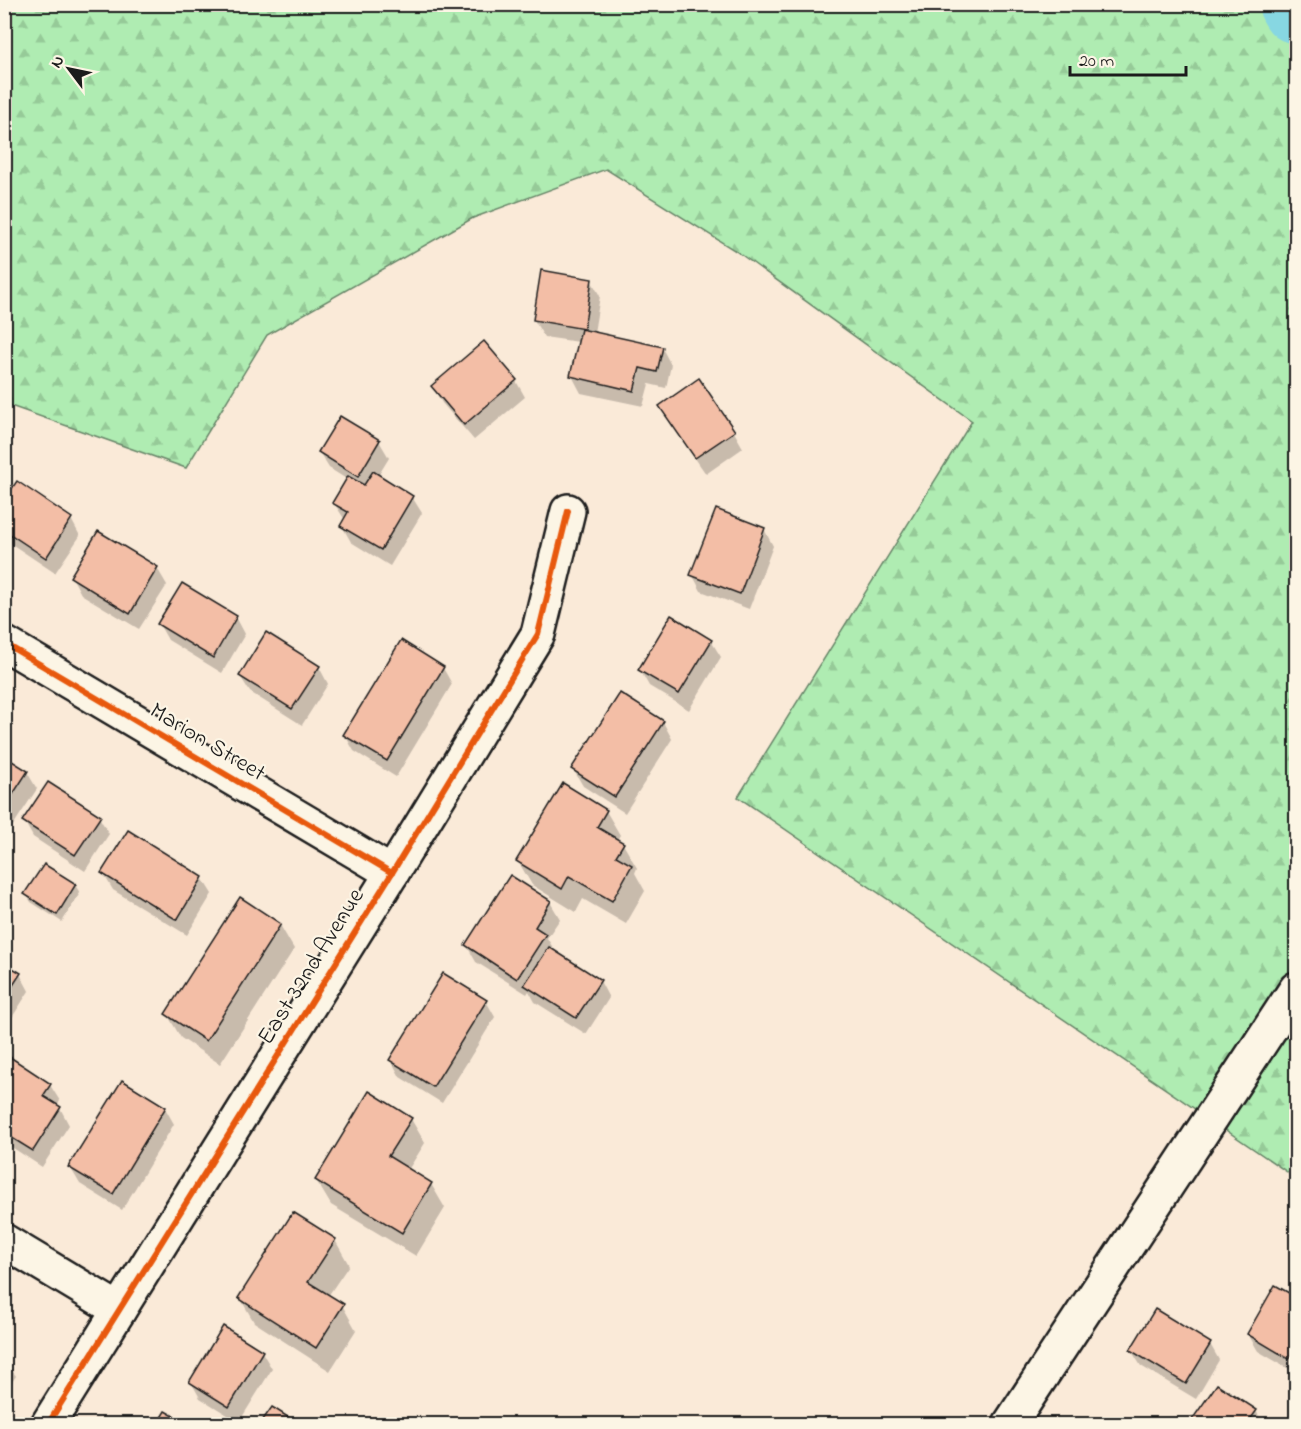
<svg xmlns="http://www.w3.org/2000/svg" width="1301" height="1429" viewBox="0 0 1301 1429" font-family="'Indie Flower',sans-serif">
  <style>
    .forest { fill: url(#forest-firs); stroke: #668467; stroke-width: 1.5 }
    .shadow { fill: #0003 }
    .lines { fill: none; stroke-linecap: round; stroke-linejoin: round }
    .river { stroke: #87d7e2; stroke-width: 69 }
    .building { fill: #f3bea6; stroke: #1c1c1c; stroke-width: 1.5 }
    .minor-casing { stroke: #1c1c1c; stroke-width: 38 }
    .minor { stroke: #fcf5e5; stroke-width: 33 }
    .cycleway-casing { stroke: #fcf5e5; stroke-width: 10 }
    .cycleway { stroke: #e8590c; stroke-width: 6 }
    .labels { text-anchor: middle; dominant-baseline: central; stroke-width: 4.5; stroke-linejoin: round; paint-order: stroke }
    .street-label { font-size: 24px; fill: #1c1c1c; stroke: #fcf5e5 }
  </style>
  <defs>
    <pattern id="forest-firs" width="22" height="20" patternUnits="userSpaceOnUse" patternTransform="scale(1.5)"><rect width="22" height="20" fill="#afecb2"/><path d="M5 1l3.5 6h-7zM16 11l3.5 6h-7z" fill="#96ca98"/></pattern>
  </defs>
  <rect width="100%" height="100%" fill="#faead8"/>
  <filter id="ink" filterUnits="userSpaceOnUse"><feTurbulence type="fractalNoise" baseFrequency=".0167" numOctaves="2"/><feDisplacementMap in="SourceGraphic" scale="12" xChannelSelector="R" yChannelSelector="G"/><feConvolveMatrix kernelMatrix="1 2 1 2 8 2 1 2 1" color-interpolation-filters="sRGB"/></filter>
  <g filter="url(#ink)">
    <path class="forest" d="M5,5H1296V1178L738,797L972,421L739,253L606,169L473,218L267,335L186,468L5,404Z"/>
    <g class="shadow">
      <path d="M591,280L600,296L594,333L662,348L671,365L666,388L649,384L643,406L581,393L572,376L579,342L544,337L534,320Z"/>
      <path d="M516,381L525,397L474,440L442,403L433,387Z"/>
      <path d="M341,418L379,441L389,458L378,476L412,497L422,513L390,566L351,542L342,526L345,520L334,503L348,480L329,468L319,452Z"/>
      <path d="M670,422L734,432L743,448L706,474Z"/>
      <path d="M4,483L9,490L4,496Z"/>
      <path d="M4,502L71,519L80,536L55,573L4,539Z"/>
      <path d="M764,529L773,546L749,609L701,591L692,574Z"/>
      <path d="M157,568L167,585L139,629L81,594L72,577Z"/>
      <path d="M236,617L245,634L222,673L168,640L159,624Z"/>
      <path d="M711,641L721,657L689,710L649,686L640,670Z"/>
      <path d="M319,667L328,684L302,725L250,692L240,676Z"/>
      <path d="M443,668L452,684L396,777L354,751L345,735Z"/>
      <path d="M663,722L672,739L625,813L583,786L573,769Z"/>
      <path d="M4,758L27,772L37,789L12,827L4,822Z"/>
      <path d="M606,811L620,835L617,840L623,844L637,868L635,873L645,891L626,924L583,899L576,912L532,885L518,861Z"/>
      <path d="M99,817L109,834L85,871L33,837L24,821Z"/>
      <path d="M44,866L75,885L80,893L62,922L31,902L26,894Z"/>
      <path d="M103,873L202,878L212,894L187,935L113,890Z"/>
      <path d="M511,877L550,902L560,919L547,938L555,951L600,981L609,998L586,1034L535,1002L529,991L527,994L476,962L467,946Z"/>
      <path d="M280,925L294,949L220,1064L181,1038L167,1014Z"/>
      <path d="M4,965L20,974L29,991L4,1030Z"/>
      <path d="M486,1001L495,1017L442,1103L400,1077L391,1060Z"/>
      <path d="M4,1055L50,1085L60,1101L57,1106L60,1108L69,1125L42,1167L4,1142Z"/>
      <path d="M165,1108L174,1124L122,1210L80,1184L70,1167Z"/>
      <path d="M411,1119L425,1143L408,1170L431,1184L445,1208L416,1256L331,1205L316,1180Z"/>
      <path d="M294,1214L335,1240L349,1265L328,1296L342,1305L356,1330L330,1371L254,1322L240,1298Z"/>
      <path d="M1276,1287L1296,1299V1373L1258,1351L1248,1334Z"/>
      <path d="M223,1328L262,1352L272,1369L239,1422L200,1398L191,1382Z"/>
      <path d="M1210,1344L1219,1360L1196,1399L1141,1366L1131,1350Z"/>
      <path d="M4,1359L16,1376L4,1394Z"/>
      <path d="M1217,1386L1256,1411L1264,1424H1191Z"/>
    </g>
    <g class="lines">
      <path class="river" d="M1293,4L1296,9"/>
    </g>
    <g class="building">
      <path d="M541,270L592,279L584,329L533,320Z"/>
      <path d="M581,329L663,347L657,372L640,368L634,391L570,376Z"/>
      <path d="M484,341L517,380L464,425L431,386Z"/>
      <path d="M699,378L735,431L695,458L659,406Z"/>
      <path d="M340,416L380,440L358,477L318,452Z"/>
      <path d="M373,471L413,496L381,550L340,526L348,512L332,503L348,476L364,485Z"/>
      <path d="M17,481L72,518L46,558L4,530V500Z"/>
      <path d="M716,509L765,528L740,594L690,575Z"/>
      <path d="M98,531L158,567L130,614L70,577Z"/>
      <path d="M182,583L237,616L213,658L157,624Z"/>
      <path d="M671,615L712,640L679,694L638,670Z"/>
      <path d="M266,632L320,666L292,709L239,676Z"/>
      <path d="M401,640L444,667L387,761L343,735Z"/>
      <path d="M620,693L664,721L615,797L571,769Z"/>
      <path d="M4,756L28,771L4,808Z"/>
      <path d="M48,782L101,816L75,855L22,821Z"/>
      <path d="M563,783L607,810L597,827L624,843L616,856L632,865L612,901L569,876L562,889L516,861Z"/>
      <path d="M128,830L203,877L177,920L101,873Z"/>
      <path d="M44,864L76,884L57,915L24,894Z"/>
      <path d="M510,875L551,901L535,927L546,934L517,979L465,945Z"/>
      <path d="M240,897L281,924L206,1041L165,1014Z"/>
      <path d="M549,947L601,980L576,1018L524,985Z"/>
      <path d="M4,963L21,973L4,999Z"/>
      <path d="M443,973L487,1000L433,1087L389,1060Z"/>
      <path d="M4,1053L51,1084L43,1096L61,1107L33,1151L4,1133Z"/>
      <path d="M122,1080L166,1107L113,1194L68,1167Z"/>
      <path d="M369,1091L412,1118L388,1156L432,1183L402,1233L315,1180Z"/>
      <path d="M293,1212L336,1239L308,1282L344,1304L316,1348L238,1298Z"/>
      <path d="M1275,1285L1296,1297V1346L1289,1359L1247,1334Z"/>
      <path d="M1155,1309L1211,1343L1186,1384L1130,1350Z"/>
      <path d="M223,1326L263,1351L229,1407L189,1382Z"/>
      <path d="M1217,1384L1257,1410L1247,1424H1189Z"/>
      <path d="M272,1407L299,1424H260Z"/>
      <path d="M165,1411L188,1424H157Z"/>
      <path d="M1121,1419L1130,1424H1117Z"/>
    </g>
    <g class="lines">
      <defs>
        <g id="minor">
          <path d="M4,643L392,873"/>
          <path d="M4,1241L119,1310"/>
          <path d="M48,1424L392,873L538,634L568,511"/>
          <path d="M1010,1424L1296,989"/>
        </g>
      </defs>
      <use href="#minor" class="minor-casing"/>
      <use href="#minor" class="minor"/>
      <defs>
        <g id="cycleway">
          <path d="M4,643L392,873"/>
          <path d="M48,1424L392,873L538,634L568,511"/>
        </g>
      </defs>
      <use href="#cycleway" class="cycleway-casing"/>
      <use href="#cycleway" class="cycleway"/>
    </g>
  </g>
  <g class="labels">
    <g class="street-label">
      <text transform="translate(207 743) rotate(31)">Marion Street</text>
      <text transform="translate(312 967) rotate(-58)">East 32nd Avenue</text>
    </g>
  </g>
  <rect width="1301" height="1429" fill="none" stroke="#fcf5e5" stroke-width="24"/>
  <rect x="12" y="12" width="1277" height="1405" fill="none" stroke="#1c1c1c" stroke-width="2" filter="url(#ink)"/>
  <g transform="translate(69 69) rotate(302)" stroke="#fcf5e5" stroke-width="4.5" paint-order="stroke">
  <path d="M0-4.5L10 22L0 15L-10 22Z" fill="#1c1c1c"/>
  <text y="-9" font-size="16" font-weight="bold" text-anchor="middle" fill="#1c1c1c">N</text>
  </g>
  <path d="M1070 66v9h116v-9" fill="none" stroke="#1c1c1c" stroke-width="3"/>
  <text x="1079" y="66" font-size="18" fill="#1c1c1c" stroke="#fcf5e5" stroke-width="4.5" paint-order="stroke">20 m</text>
</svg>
